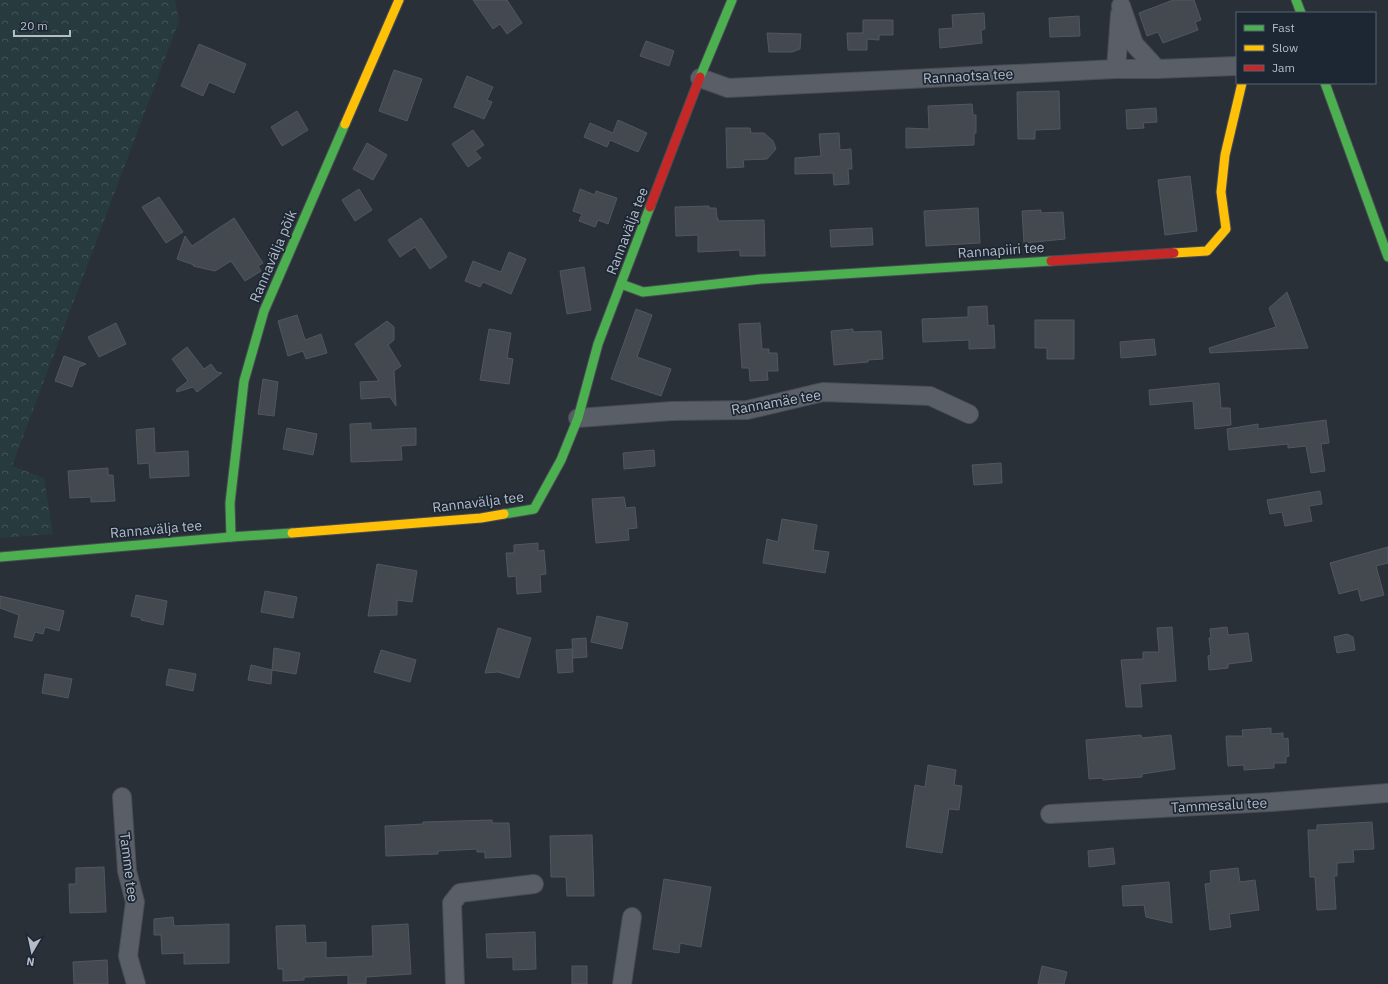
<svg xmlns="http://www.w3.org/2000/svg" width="1388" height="984" viewBox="0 0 1388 984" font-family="'IBM Plex Sans',sans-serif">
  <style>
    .forest { fill: url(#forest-crowns) }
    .building { fill: #444950; stroke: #52575f }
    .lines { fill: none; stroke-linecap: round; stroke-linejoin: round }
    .street-casing { stroke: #484c53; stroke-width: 20 }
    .fast-casing { stroke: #484c53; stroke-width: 11 }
    .slow-casing { stroke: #484c53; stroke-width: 11 }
    .jam-casing { stroke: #484c53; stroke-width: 11 }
    .street { stroke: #5a5e66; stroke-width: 18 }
    .fast { stroke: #4caf50; stroke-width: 9 }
    .slow { stroke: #ffc107; stroke-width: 9 }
    .jam { stroke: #c62828; stroke-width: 9 }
    .labels { text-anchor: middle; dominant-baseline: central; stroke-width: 3.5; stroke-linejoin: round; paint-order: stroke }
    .street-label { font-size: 14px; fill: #b4bcc9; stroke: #1d2633 }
  </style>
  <defs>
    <pattern id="forest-crowns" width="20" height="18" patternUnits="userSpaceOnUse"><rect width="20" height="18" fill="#273a3e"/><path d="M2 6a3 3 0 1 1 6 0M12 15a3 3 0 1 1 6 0" fill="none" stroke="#445559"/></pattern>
  </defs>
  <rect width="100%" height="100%" fill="#2a3038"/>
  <path class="forest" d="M0,0H175L179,21L12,466L44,478L53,534L0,538Z"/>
  <g class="building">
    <path d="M473,0H507L522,23L507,34L500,24L493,29Z"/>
    <path d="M1173,0H1194L1201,20L1195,22L1198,30L1163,43L1158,32L1147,36L1139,13Z"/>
    <path d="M984,13L985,29L981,30L982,43L940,48L939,29L953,28L952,15Z"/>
    <path d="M1079,16L1080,36L1050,37L1049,18Z"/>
    <path d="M863,20H893V35H879V40L867,39V50H848L847,33H863Z"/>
    <path d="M767,33L801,34L800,49L792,52H769Z"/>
    <path d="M646,41L674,51L669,66L640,56Z"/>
    <path d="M199,44L246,64L234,93L209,82L203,96L181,86Z"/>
    <path d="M394,70L422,79L407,121L379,111Z"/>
    <path d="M467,76L493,87L487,100L492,102L484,119L454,107Z"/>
    <path d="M1059,91L1060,129L1035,130V139H1018L1017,92Z"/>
    <path d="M972,104L973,115H976V133H974V145L906,148V128L929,129L928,106Z"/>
    <path d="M1156,108L1157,122L1143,123L1144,128L1127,129L1126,110Z"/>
    <path d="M297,111L308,130L282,146L271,127Z"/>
    <path d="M618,120L647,133L638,152L610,140L607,147L584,137L590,123L613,133Z"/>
    <path d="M726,128H750L751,133H764L773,141L776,149L767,159L743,160L744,167L727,168Z"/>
    <path d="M473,130L484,145L475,151L481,158L468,167L452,144Z"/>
    <path d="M839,133L840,150L851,149L852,169H848L849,184L834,185L833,173L795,174V158L821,156L819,134Z"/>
    <path d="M367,143L387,155L373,180L353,169Z"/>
    <path d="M1190,176L1197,231L1165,235L1158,180Z"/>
    <path d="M359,189L372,210L355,221L342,200Z"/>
    <path d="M580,189L595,195L596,191L617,198L608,224L598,220L595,227L579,221L582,214L573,211Z"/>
    <path d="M159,197L183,232L166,243L142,207Z"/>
    <path d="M709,206V208H716L717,218H718V221L764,220L765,256H740V250L698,252V235L676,236L675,207Z"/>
    <path d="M978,208L980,243L926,246L924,211Z"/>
    <path d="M1041,210V213L1063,212L1065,239L1024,243L1022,211Z"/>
    <path d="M234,218L263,263L258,266L261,271L245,281L231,261L215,271L193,266L194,265L177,259L185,236L192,246Z"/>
    <path d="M421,218L447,257L430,269L415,247L400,257L388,240Z"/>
    <path d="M872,228L873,245L831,247L830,230Z"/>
    <path d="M509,252L526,259L511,294L483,282L480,287L465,281L473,261L501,272Z"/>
    <path d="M584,267L591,310L567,314L560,271Z"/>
    <path d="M1287,292L1308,348L1210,353L1209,348L1276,327L1269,308Z"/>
    <path d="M987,306L988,326L994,325L995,348L969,349V340L923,342L922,319L968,317V307Z"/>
    <path d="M636,309L652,315L637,357L671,369L661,396L611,379Z"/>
    <path d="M297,315L305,340L321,334L327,353L306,359L303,351L288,356L278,321Z"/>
    <path d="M1035,320H1074V359H1047V348H1035Z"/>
    <path d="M387,321L394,327V340L388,345L401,366L394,371L396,406L390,397L361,399L360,382L379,381L355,344Z"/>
    <path d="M116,323L126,344L99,357L88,337Z"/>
    <path d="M760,323L762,349H769V353H777L778,371H767L768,380L750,381L749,368H742L739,324Z"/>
    <path d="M489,329L511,333L507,358L513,359L509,384L480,380Z"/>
    <path d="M853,329V332L881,331L883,359L868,360V362L834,365L831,331Z"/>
    <path d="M1154,339L1156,355L1121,358L1120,342Z"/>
    <path d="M187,347L204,369L211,364L217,372L222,373L197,392L193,387L177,392L176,390L188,381L172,359Z"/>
    <path d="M64,356L86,364L79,367L72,387L55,381Z"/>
    <path d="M263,379L278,382L274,416L258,414Z"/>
    <path d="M1219,383L1221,408H1230L1231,425L1195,429L1193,401L1150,405L1149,390Z"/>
    <path d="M1326,420L1329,443L1321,444L1325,471L1311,473L1306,446L1288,448V444L1229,450L1227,429L1258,424V429Z"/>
    <path d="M371,423V430L416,428V445L401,446L402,460L351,462L350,424Z"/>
    <path d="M154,428L155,453L188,451L189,476L150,478L149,463L138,464L136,430Z"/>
    <path d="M287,428L317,434L313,455L283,449Z"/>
    <path d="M654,450L655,466L624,469L623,453Z"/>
    <path d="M1001,463L1002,483L974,485L972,465Z"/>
    <path d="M108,468V475H113L115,501L91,502V497L70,498L68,471Z"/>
    <path d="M1320,491L1322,504L1309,506L1312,521L1285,526L1282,512L1270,514L1267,500Z"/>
    <path d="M624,497L626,508L635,507L637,528L628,529L629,540L596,543L592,499Z"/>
    <path d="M782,519L817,525L813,550L829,552L825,573L763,563L767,539L778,542Z"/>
    <path d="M538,543V551L544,550L546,574L540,575L541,592L517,594L516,576L508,577L506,553H514V545Z"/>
    <path d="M1388,547V563L1376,566L1384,595L1361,601L1358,589L1339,594L1330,563Z"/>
    <path d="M377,564L417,571L412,602L397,600V615L368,616Z"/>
    <path d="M265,591L297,597L293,618L261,612Z"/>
    <path d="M136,595L167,601L163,625L141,620V618L131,616Z"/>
    <path d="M0,596L64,611L59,631L45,627L43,634L35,632L32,641L14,637L19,615L0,608Z"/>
    <path d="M597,616L628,623L622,649L591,642Z"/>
    <path d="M1172,627L1176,681L1140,684L1142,707H1126L1121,660L1143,659V652H1159L1157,628Z"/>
    <path d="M1227,627L1228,635L1248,633L1252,661L1228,664V668L1209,670L1208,656L1211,655L1209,638H1211L1210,629Z"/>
    <path d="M498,628L531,638L519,678L498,672L485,673Z"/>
    <path d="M1347,634L1353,637L1355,650L1337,653L1334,637Z"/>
    <path d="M586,638L587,657L573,658L572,639Z"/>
    <path d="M274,648L300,653L296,674L272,670Z"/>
    <path d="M572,649L573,672L558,673L556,650Z"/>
    <path d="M381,650L416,660L410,682L374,672Z"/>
    <path d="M251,665L272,670L271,684L248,680Z"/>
    <path d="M169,669L196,674L193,691L166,685Z"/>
    <path d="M45,674L72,679L68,698L42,693Z"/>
    <path d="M1271,728V734L1283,733V739L1288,738L1289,756L1286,757V763H1274V768L1244,770V765L1228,766L1226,736H1243L1242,730Z"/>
    <path d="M1141,735L1142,738L1171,735L1175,769L1142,774V777L1103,780V778L1089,779L1086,740Z"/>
    <path d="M928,765L956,770L954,785L962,786L959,810L949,809L942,853L906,847L915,785L925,787Z"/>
    <path d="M492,820V823H509L511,857L485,858V852H477V849L438,851V854L386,856L385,826L423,824V822Z"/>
    <path d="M1372,822L1374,849L1353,850L1354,862L1337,863V876H1334L1336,909L1317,910L1315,877H1310L1308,830H1317V825Z"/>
    <path d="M592,835L594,896H567L566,877H551L550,836Z"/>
    <path d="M1113,848L1115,864L1089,867L1088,851Z"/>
    <path d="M104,867L106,912L70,913L69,884H76V868Z"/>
    <path d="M1238,868L1240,882L1255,880L1259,910L1229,914L1231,927L1210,930L1205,884L1211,883L1210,871Z"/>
    <path d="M664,879L711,887L701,947L680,943L679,953L653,949Z"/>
    <path d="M1169,882L1172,923L1146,917L1144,905L1123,906L1122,886Z"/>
    <path d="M173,917L174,926L229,924V963L184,964V953L162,954L161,935H154V919Z"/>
    <path d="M408,924L411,974L366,977V984H348V975L308,977H304V980L283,981V969H278L276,926L305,925L306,943L326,942V958L373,956L372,926Z"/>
    <path d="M535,932L536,969L513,970V957L487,958L486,934Z"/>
    <path d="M107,960L108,984H74L73,962Z"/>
    <rect x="572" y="966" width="15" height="18"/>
    <path d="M1042,966L1067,972L1064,984H1038Z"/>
  </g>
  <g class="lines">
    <defs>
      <g id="street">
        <path d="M1121,6L1134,44L1157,69"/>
        <path d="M1116,69L1120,14"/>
        <path d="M700,78L728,88L1116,69H1157L1237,66"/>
        <path d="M578,418L672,411L747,410L823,392L930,396L969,414"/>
        <path d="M122,797L127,871L135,902L128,956L136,984"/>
        <path d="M1050,814L1272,802L1388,793"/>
        <path d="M455,984L452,903L460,893L534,884"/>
        <path d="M622,984L632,917"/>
      </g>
      <g id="fast">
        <path d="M1296,0L1301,13"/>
        <path d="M700,77L732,0"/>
        <path d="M1325,83L1388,257"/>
        <path d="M621,284L643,292L761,279L1051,261"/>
        <path d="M504,514L534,509L561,460L578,418L598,344L650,207"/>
        <path d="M231,537L230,503L244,381L264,311L345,124"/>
        <path d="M0,557L231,537L292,533"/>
      </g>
      <g id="slow">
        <path d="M345,124L399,0"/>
        <path d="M1174,253L1207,251L1226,229L1221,192L1225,155L1242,83"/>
        <path d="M292,533L481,518L504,514"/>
      </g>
      <g id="jam">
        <path d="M650,207L700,77"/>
        <path d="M1051,261L1174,253"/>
      </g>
    </defs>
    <use href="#street" class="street-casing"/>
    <use href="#fast" class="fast-casing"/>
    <use href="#slow" class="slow-casing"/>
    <use href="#jam" class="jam-casing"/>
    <use href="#street" class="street"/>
    <use href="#fast" class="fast"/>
    <use href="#slow" class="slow"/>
    <use href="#jam" class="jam"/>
  </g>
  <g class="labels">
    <g class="street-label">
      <text transform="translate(968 76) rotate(-3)">Rannaotsa tee</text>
      <text transform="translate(627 231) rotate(-69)">Rannavälja tee</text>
      <text transform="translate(1001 250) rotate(-4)">Rannapiiri tee</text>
      <text transform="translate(273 256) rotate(-67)">Rannavälja põik</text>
      <text transform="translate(776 402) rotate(-10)">Rannamäe tee</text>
      <text transform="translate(478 502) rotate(-7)">Rannavälja tee</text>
      <text transform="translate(156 529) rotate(-5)">Rannavälja tee</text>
      <text transform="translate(1219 805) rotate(-3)">Tammesalu tee</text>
      <text transform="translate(129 867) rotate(83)">Tamme tee</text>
    </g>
  </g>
  <rect x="1236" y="12" width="140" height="72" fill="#1d2633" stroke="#59626f"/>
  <rect x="1244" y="25" width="20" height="6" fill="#4caf50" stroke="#59626f"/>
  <text x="1272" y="32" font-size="12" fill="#b4bcc9">Fast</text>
  <rect x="1244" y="45" width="20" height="6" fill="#ffc107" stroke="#59626f"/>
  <text x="1272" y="52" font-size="12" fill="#b4bcc9">Slow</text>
  <rect x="1244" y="65" width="20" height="6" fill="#c62828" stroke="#59626f"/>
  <text x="1272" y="72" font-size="12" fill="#b4bcc9">Jam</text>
  <g transform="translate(32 952) rotate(189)" stroke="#1d2633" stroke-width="3" paint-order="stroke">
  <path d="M0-3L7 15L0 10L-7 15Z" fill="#b4bcc9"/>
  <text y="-6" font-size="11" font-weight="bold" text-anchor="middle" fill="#b4bcc9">N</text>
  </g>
  <path d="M14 30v6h56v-6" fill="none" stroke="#b4bcc9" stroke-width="2"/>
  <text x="20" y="30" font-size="12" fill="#b4bcc9" stroke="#1d2633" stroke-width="3" paint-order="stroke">20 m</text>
</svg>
